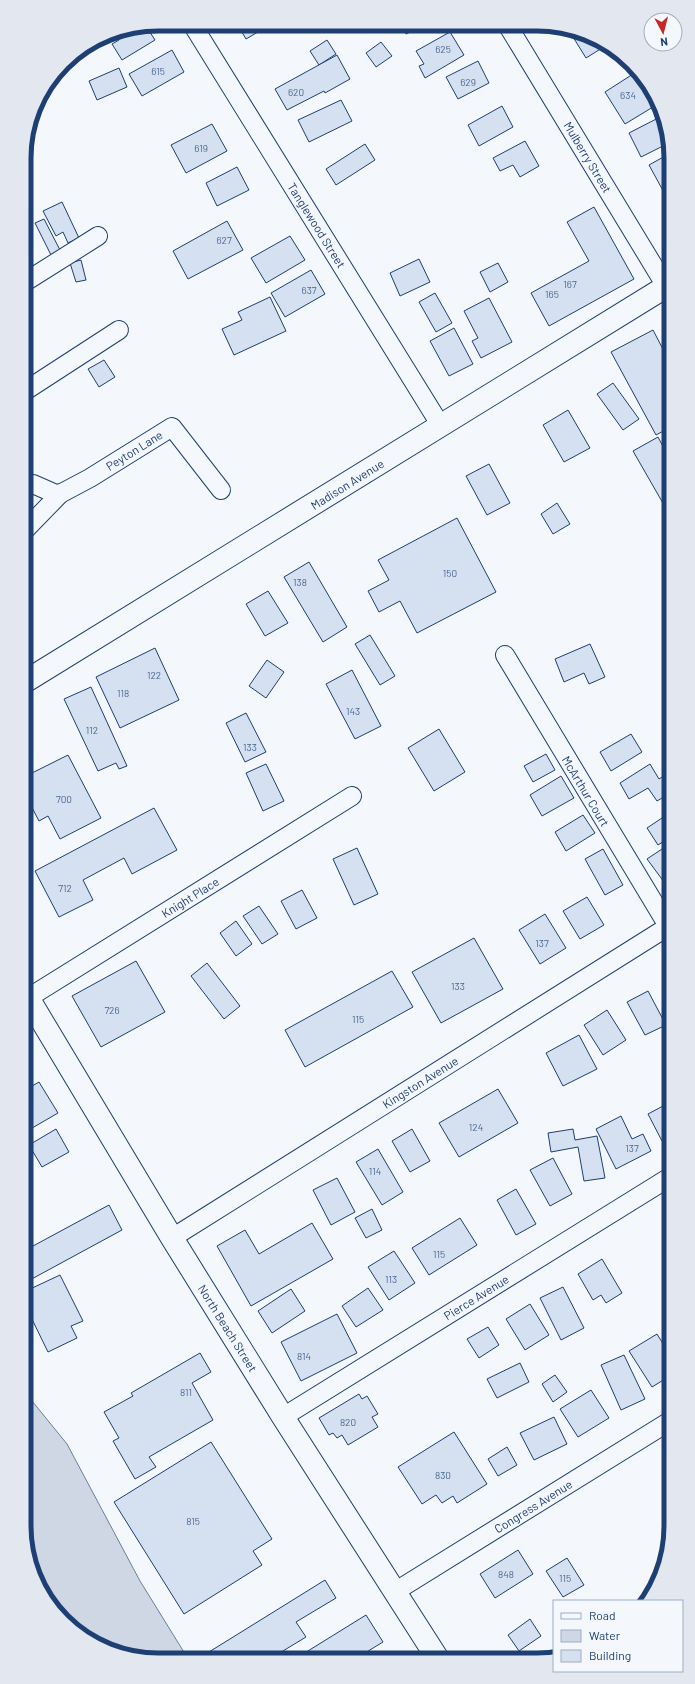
<svg xmlns="http://www.w3.org/2000/svg" width="695" height="1684" viewBox="0 0 695 1684" font-family="Barlow,sans-serif">
  <style>
    .water { fill: #cfd7e4; stroke: #687fa3 }
    .building { fill: #d5e0f0; stroke: #1d3f73 }
    .lines { fill: none; stroke-linecap: round; stroke-linejoin: round }
    .street-casing { stroke: #1d3f73; stroke-width: 20 }
    .secondary-casing { stroke: #1d3f73; stroke-width: 24 }
    .street { stroke: #f4f7fb; stroke-width: 18 }
    .secondary { stroke: #f4f7fb; stroke-width: 22 }
    .labels { text-anchor: middle; dominant-baseline: central; stroke-width: 3; stroke-linejoin: round; paint-order: stroke }
    .number-label { font-size: 10px; fill: #4b6792 }
    .street-label { font-size: 12px; fill: #1d3f73; stroke: #f4f7fb }
    .rim { fill: none; stroke: #1d3f73; stroke-width: 5 }
  </style>
  <rect width="100%" height="100%" fill="#f4f7fb"/>
  <path class="water" d="M28,1396L67,1444L140,1581L187,1657H132L69,1627L42,1593L28,1561Z"/>
  <g class="building">
    <path d="M237,24L270,25L246,39Z"/>
    <path d="M146,26L155,40L122,60L112,44L119,40L115,32Z"/>
    <path d="M402,26H423L406,34Z"/>
    <path d="M450,32L464,55L425,78L419,66L424,64L416,51Z"/>
    <path d="M581,33L597,38L607,45L586,58L573,37Z"/>
    <path d="M327,40L336,54L319,65L310,51Z"/>
    <path d="M381,42L392,56L376,67L366,53Z"/>
    <path d="M172,50L184,72L142,96L129,74Z"/>
    <path d="M337,55L350,79L325,93L324,91L287,110L275,89Z"/>
    <path d="M478,61L489,83L458,99L446,77Z"/>
    <path d="M119,68L127,87L97,100L89,81Z"/>
    <path d="M633,74L653,107L625,124L605,92Z"/>
    <path d="M341,100L352,121L309,142L298,120Z"/>
    <path d="M502,106L513,127L479,146L468,125Z"/>
    <path d="M662,116L667,123V144L641,157L629,133Z"/>
    <path d="M212,124L227,151L186,173L171,145Z"/>
    <path d="M525,141L539,166L520,177L513,165L500,171L493,158Z"/>
    <path d="M365,144L375,160L336,185L326,169Z"/>
    <path d="M667,155V198L649,165Z"/>
    <path d="M237,167L249,190L217,206L206,183Z"/>
    <path d="M62,202L79,238L68,243L63,232L56,236L43,211Z"/>
    <path d="M594,207L634,279L549,326L531,293L589,261L567,222Z"/>
    <path d="M44,219L60,250L51,255L35,223Z"/>
    <path d="M227,221L243,250L188,279L173,251Z"/>
    <path d="M290,236L305,260L266,283L251,258Z"/>
    <path d="M419,259L430,282L400,296L390,273Z"/>
    <path d="M81,260L86,280L76,282L70,263Z"/>
    <path d="M498,263L508,282L490,292L480,272Z"/>
    <path d="M311,270L325,294L285,317L271,293Z"/>
    <path d="M435,293L452,323L436,332L419,302Z"/>
    <path d="M270,297L286,331L234,355L222,329L242,320L238,312Z"/>
    <path d="M489,298L512,342L481,358L472,341L478,338L464,311Z"/>
    <path d="M454,328L473,364L449,376L430,341Z"/>
    <path d="M653,330L667,357V429L656,435L611,352Z"/>
    <path d="M104,360L115,377L99,387L88,369Z"/>
    <path d="M613,383L639,419L623,430L597,394Z"/>
    <path d="M568,410L590,448L564,462L543,425Z"/>
    <path d="M658,437L667,454L668,512L633,451Z"/>
    <path d="M489,464L510,503L487,515L466,476Z"/>
    <path d="M557,503L570,524L553,534L541,514Z"/>
    <path d="M457,518L496,592L417,633L400,601L379,612L368,591L389,580L378,560Z"/>
    <path d="M309,562L347,627L323,642L284,577Z"/>
    <path d="M268,591L288,623L265,636L246,604Z"/>
    <path d="M370,635L395,676L380,685L355,644Z"/>
    <path d="M590,644L605,677L589,684L584,673L564,682L555,659Z"/>
    <path d="M155,648L179,700L120,728L96,677Z"/>
    <path d="M267,660L284,672L266,698L249,686Z"/>
    <path d="M352,670L381,726L355,739L326,684Z"/>
    <path d="M91,687L127,766L119,769L116,763L98,771L64,699Z"/>
    <path d="M246,713L266,752L245,762L226,723Z"/>
    <path d="M439,729L465,772L434,791L408,748Z"/>
    <path d="M631,734L642,752L611,771L600,752Z"/>
    <path d="M546,754L555,770L533,782L524,766Z"/>
    <path d="M68,755L101,818L60,839L48,816L39,821L26,796V776Z"/>
    <path d="M266,764L284,801L263,811L246,773Z"/>
    <path d="M650,764L659,779L668,773L669,794L657,801L648,788L629,799L620,783Z"/>
    <path d="M561,776L574,798L542,816L530,795Z"/>
    <path d="M154,808L177,850L132,874L124,858L83,880L93,900L59,917L35,871Z"/>
    <path d="M583,815L595,833L566,851L555,832Z"/>
    <path d="M662,818L669,829V838L658,845L647,828Z"/>
    <path d="M665,847L669,852V884L667,886L647,859Z"/>
    <path d="M357,848L378,894L354,905L333,859Z"/>
    <path d="M603,849L623,885L605,895L585,859Z"/>
    <path d="M302,890L317,918L296,929L281,901Z"/>
    <path d="M587,897L604,925L580,939L563,911Z"/>
    <path d="M259,906L278,934L262,944L243,916Z"/>
    <path d="M545,914L566,948L540,964L519,930Z"/>
    <path d="M236,921L252,944L236,956L220,933Z"/>
    <path d="M474,938L503,989L441,1023L412,972Z"/>
    <path d="M136,961L165,1012L101,1047L72,996Z"/>
    <path d="M207,963L240,1006L224,1019L191,976Z"/>
    <path d="M392,971L413,1007L305,1067L285,1030Z"/>
    <path d="M648,991L666,1025L645,1035L627,1002Z"/>
    <path d="M607,1010L626,1040L603,1055L584,1025Z"/>
    <path d="M579,1035L597,1069L563,1086L546,1053Z"/>
    <path d="M39,1082L58,1113L27,1131V1089Z"/>
    <path d="M498,1089L518,1123L459,1157L439,1123Z"/>
    <path d="M663,1106L669,1119L670,1137L662,1141L648,1114Z"/>
    <path d="M621,1116L632,1139L643,1134L651,1151L616,1169L596,1129Z"/>
    <path d="M56,1129L69,1152L42,1167L29,1145Z"/>
    <path d="M412,1129L430,1161L410,1172L392,1141Z"/>
    <path d="M573,1129L575,1140L597,1136L605,1178L584,1181L578,1147L551,1152L548,1133Z"/>
    <path d="M378,1149L403,1192L382,1205L356,1162Z"/>
    <path d="M553,1158L572,1194L550,1206L530,1170Z"/>
    <path d="M337,1178L355,1212L331,1225L313,1190Z"/>
    <path d="M516,1189L536,1224L516,1235L497,1200Z"/>
    <path d="M109,1205L122,1230L28,1281V1236L33,1246Z"/>
    <path d="M372,1209L382,1230L366,1238L355,1218Z"/>
    <path d="M460,1218L477,1245L429,1275L412,1248Z"/>
    <path d="M312,1223L333,1259L251,1306L217,1246L245,1230L259,1254Z"/>
    <path d="M394,1251L415,1283L389,1300L368,1267Z"/>
    <path d="M602,1259L622,1293L606,1303L601,1295L593,1300L578,1274Z"/>
    <path d="M60,1275L83,1321L71,1326L77,1338L48,1352L28,1311V1290Z"/>
    <path d="M563,1287L584,1328L561,1340L540,1298Z"/>
    <path d="M368,1288L383,1310L356,1327L342,1306Z"/>
    <path d="M291,1289L305,1311L272,1333L258,1311Z"/>
    <path d="M530,1304L549,1335L525,1350L506,1319Z"/>
    <path d="M337,1314L357,1353L301,1381L281,1342Z"/>
    <path d="M488,1327L499,1345L479,1358L467,1339Z"/>
    <path d="M657,1334L670,1355V1376L652,1387L629,1351Z"/>
    <path d="M200,1353L211,1372L192,1383L213,1420L149,1457L156,1467L135,1479L113,1441L119,1438L104,1412L133,1396L131,1393Z"/>
    <path d="M624,1355L645,1399L621,1410L601,1365Z"/>
    <path d="M520,1363L529,1382L497,1398L487,1379Z"/>
    <path d="M555,1375L567,1392L553,1402L542,1384Z"/>
    <path d="M591,1390L609,1418L578,1437L560,1409Z"/>
    <path d="M359,1394L362,1399L367,1396L378,1414L372,1417L378,1427L348,1445L342,1435L337,1438L333,1433L329,1435L319,1418Z"/>
    <path d="M554,1417L567,1444L534,1460L520,1433Z"/>
    <path d="M454,1432L487,1484L457,1503L453,1496L442,1503L436,1495L422,1504L398,1467Z"/>
    <path d="M211,1442L272,1539L253,1551L262,1565L184,1614L114,1502Z"/>
    <path d="M507,1447L517,1465L498,1476L488,1459Z"/>
    <path d="M518,1550L533,1574L495,1598L480,1574Z"/>
    <path d="M567,1558L584,1585L563,1597L546,1571Z"/>
    <path d="M325,1580L336,1598L296,1622L306,1637L273,1657H212L209,1652Z"/>
    <path d="M366,1615L383,1642L360,1656L305,1657L303,1654Z"/>
    <path d="M530,1619L541,1636L519,1651L508,1635Z"/>
  </g>
  <g class="lines">
    <defs>
      <g id="street">
        <path d="M192,24L441,426"/>
        <path d="M508,26L667,288"/>
        <path d="M25,282L98,236"/>
        <path d="M25,391L119,330"/>
        <path d="M25,485L33,484L58,495L90,478L172,427L221,490"/>
        <path d="M25,530L61,493"/>
        <path d="M505,655L668,926"/>
        <path d="M28,998L352,796"/>
        <path d="M172,1238L669,926"/>
        <path d="M283,1417L670,1177"/>
        <path d="M396,1591L670,1421"/>
      </g>
      <g id="secondary">
        <path d="M26,681L667,286"/>
        <path d="M27,996L172,1238L283,1417L436,1656"/>
      </g>
    </defs>
    <use href="#street" class="street-casing"/>
    <use href="#secondary" class="secondary-casing"/>
    <use href="#street" class="street"/>
    <use href="#secondary" class="secondary"/>
  </g>
  <g class="labels">
    <g class="number-label">
      <text x="443" y="49">625</text>
      <text x="158" y="71">615</text>
      <text x="468" y="82">629</text>
      <text x="296" y="92">620</text>
      <text x="628" y="95">634</text>
      <text x="201" y="148">619</text>
      <text x="224" y="240">627</text>
      <text x="570" y="284">167</text>
      <text x="309" y="290">637</text>
      <text x="552" y="294">165</text>
      <text x="450" y="573">150</text>
      <text x="300" y="582">138</text>
      <text x="154" y="675">122</text>
      <text x="123" y="693">118</text>
      <text x="353" y="711">143</text>
      <text x="92" y="730">112</text>
      <text x="250" y="747">133</text>
      <text x="64" y="799">700</text>
      <text x="65" y="888">712</text>
      <text x="542" y="943">137</text>
      <text x="458" y="986">133</text>
      <text x="112" y="1010">726</text>
      <text x="358" y="1019">115</text>
      <text x="476" y="1127">124</text>
      <text x="632" y="1148">137</text>
      <text x="375" y="1171">114</text>
      <text x="439" y="1254">115</text>
      <text x="391" y="1279">113</text>
      <text x="304" y="1356">814</text>
      <text x="186" y="1392">811</text>
      <text x="348" y="1422">820</text>
      <text x="443" y="1475">830</text>
      <text x="193" y="1521">815</text>
      <text x="506" y="1574">848</text>
      <text x="565" y="1578">115</text>
    </g>
    <g class="street-label">
      <text transform="translate(588 157) rotate(59)">Mulberry Street</text>
      <text transform="translate(317 225) rotate(58)">Tanglewood Street</text>
      <text transform="translate(134 450) rotate(-32)">Peyton Lane</text>
      <text transform="translate(347 484) rotate(-32)">Madison Avenue</text>
      <text transform="translate(586 791) rotate(59)">McArthur Court</text>
      <text transform="translate(190 897) rotate(-32)">Knight Place</text>
      <text transform="translate(420 1082) rotate(-32)">Kingston Avenue</text>
      <text transform="translate(476 1297) rotate(-32)">Pierce Avenue</text>
      <text transform="translate(228 1328) rotate(58)">North Beach Street</text>
      <text transform="translate(533 1506) rotate(-32)">Congress Avenue</text>
    </g>
  </g>
  <path d="M0 0H695V1684H0ZM158 31H537A127 127 0 0 1 664 158V1526A127 127 0 0 1 537 1653H158A127 127 0 0 1 31 1526V158A127 127 0 0 1 158 31Z" fill="#e3e8f0" fill-rule="evenodd"/>
  <path class="rim" d="M158 31H537A127 127 0 0 1 664 158V1526A127 127 0 0 1 537 1653H158A127 127 0 0 1 31 1526V158A127 127 0 0 1 158 31Z"/>
  <rect x="553" y="1600" width="130" height="72" fill="#f4f7fb" stroke="#9eadc5"/>
  <rect x="561" y="1613" width="20" height="6" fill="#f4f7fb" stroke="#9eadc5"/>
  <text x="589" y="1620" font-size="12" fill="#1d3f73">Road</text>
  <rect x="561" y="1630" width="20" height="12" fill="#cfd7e4" stroke="#9eadc5"/>
  <text x="589" y="1640" font-size="12" fill="#1d3f73">Water</text>
  <rect x="561" y="1650" width="20" height="12" fill="#d5e0f0" stroke="#9eadc5"/>
  <text x="589" y="1660" font-size="12" fill="#1d3f73">Building</text>
  <g transform="translate(663 32) rotate(173)"><circle r="19" fill="#f4f7fb" stroke="#9eadc5"/>
  <path d="M0-3L7 15L0 10L-7 15Z" fill="#c62828"/>
  <text y="-6" font-size="11" font-weight="bold" text-anchor="middle" fill="#1d3f73">N</text>
  </g>
</svg>
